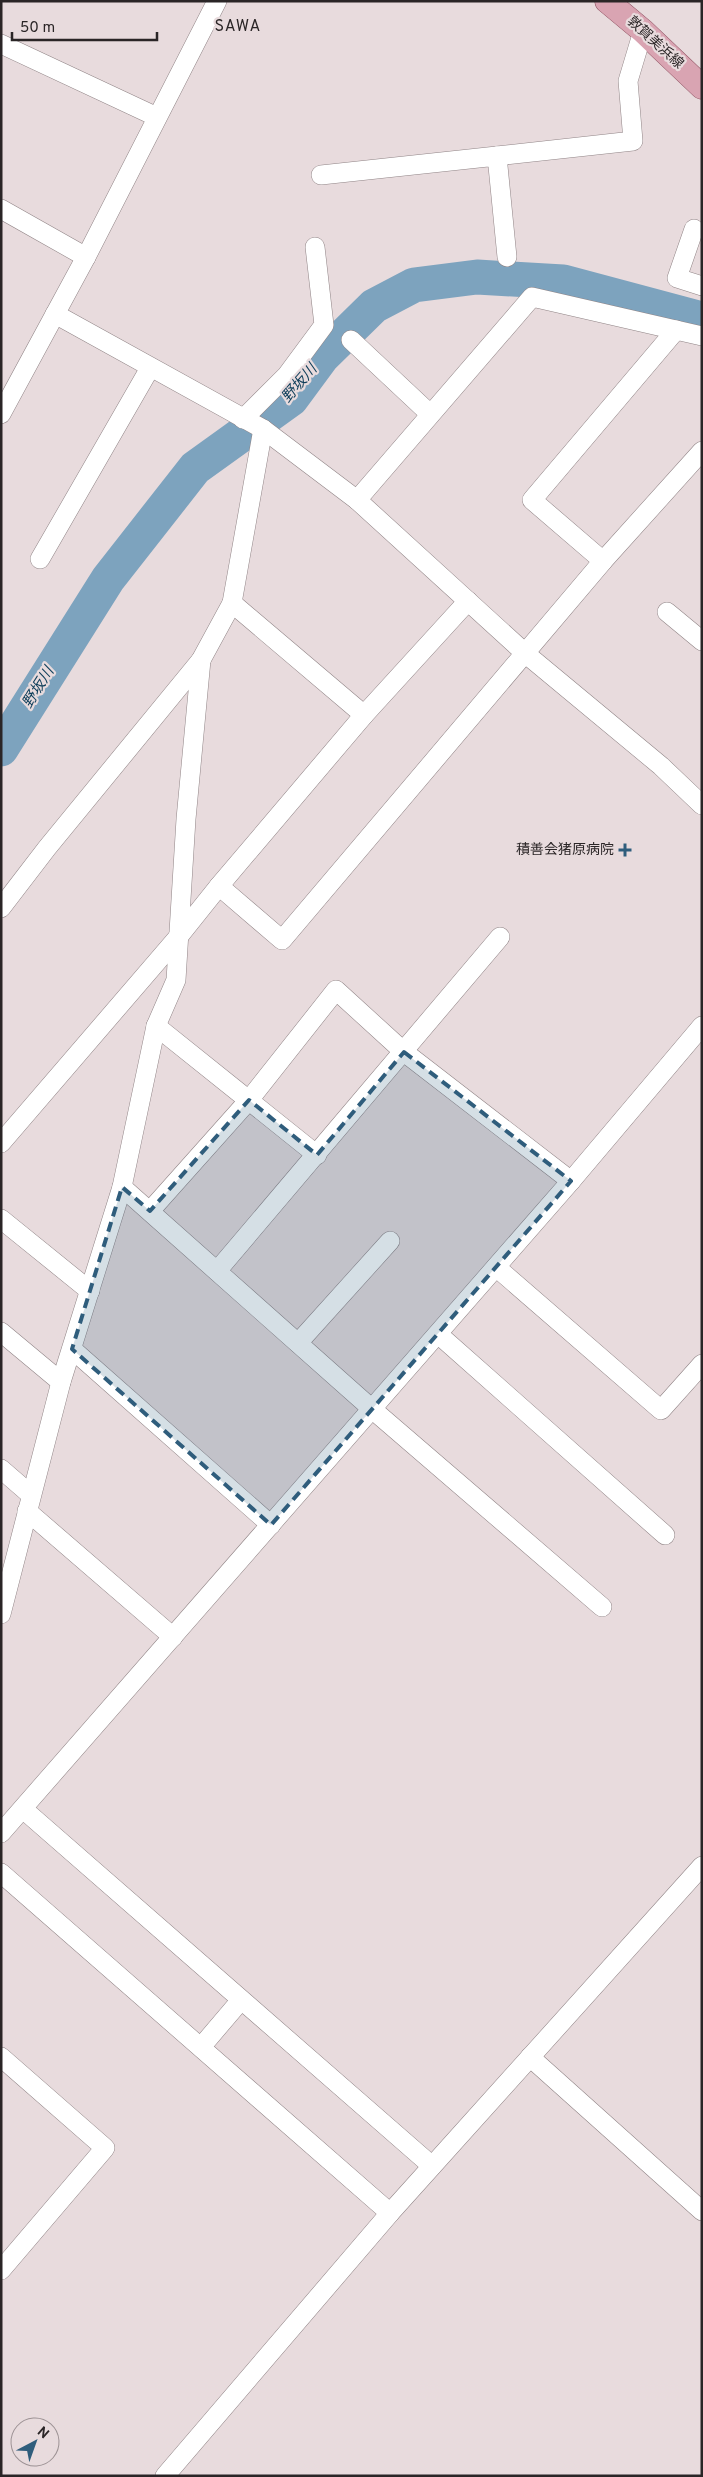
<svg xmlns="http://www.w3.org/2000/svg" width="703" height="2477" viewBox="0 0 703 2477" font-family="Overpass,'Noto Sans JP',sans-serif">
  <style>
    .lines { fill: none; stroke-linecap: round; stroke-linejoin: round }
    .river { stroke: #7da3be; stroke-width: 35 }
    .minor-casing { stroke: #908486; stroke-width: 20 }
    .major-casing { stroke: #8c505f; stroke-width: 25 }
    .minor { stroke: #fff; stroke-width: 19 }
    .major { stroke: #d9a4b2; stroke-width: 24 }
    .marked { fill: #2f5d7c; fill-opacity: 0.2; stroke: #2f5d7c; stroke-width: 4; stroke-dasharray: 10 6; stroke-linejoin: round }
    .poi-dot { fill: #2f5d7c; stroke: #e8dbdd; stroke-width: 2 }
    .labels { text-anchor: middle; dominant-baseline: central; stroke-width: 4.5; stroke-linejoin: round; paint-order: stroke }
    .street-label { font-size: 14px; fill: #2a2526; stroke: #e8dbdd }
    .poi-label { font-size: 14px; fill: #2a2526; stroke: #e8dbdd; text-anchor: end }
    .water-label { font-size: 15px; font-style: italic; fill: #0d3d59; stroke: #e8dbdd }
    .quarter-label { font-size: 16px; letter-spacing: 1px; fill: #2a2526; stroke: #e8dbdd }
  </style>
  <rect width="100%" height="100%" fill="#e8dbdd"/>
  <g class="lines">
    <path class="river" d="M1,749L108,579L195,468L291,399L322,357L374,306L414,285L477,277L563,282L702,319"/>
    <defs>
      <g id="minor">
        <path d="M1,44L157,117"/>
        <path d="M497,156L633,141L628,81L643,31"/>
        <path d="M321,175L497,156L507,257"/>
        <path d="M1,209L86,257"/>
        <path d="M694,229L677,278L702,286"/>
        <path d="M55,314L263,429L357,500L526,654L661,766L702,805"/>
        <path d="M351,340L430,414"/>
        <path d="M1,414L86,257L217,1"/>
        <path d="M243,419L287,375L324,325L315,247"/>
        <path d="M357,500L532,297L702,336"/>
        <path d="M40,559L150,368"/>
        <path d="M603,561L532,500L676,330"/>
        <path d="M232,603L364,715L468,601"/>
        <path d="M667,612L702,641"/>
        <path d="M219,886L364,715"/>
        <path d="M1,908L47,848L201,660L232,603L263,429"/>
        <path d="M156,1026L317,1155"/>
        <path d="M1,1143L179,936L219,886L282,940L603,561L702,451"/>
        <path d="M122,1187L372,1409L602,1607"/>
        <path d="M150,1211L249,1100L336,990L404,1052L571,1181"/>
        <path d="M1,1219L90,1291"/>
        <path d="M496,1267L661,1410L702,1364"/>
        <path d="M217,1271L500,937"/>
        <path d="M1,1332L61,1382"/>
        <path d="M438,1334L665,1535"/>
        <path d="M298,1343L390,1241"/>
        <path d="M72,1349L271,1525"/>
        <path d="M1,1469L31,1495"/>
        <path d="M27,1511L173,1637"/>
        <path d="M1,1614L61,1382L122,1187L156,1026L176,980L186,819L201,660"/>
        <path d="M23,1809L432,2166"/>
        <path d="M1,1833L571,1181L702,1026"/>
        <path d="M1,1873L390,2213"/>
        <path d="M201,2047L241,2000"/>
        <path d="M1,2057L105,2148L1,2270"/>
        <path d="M530,2057L702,2211"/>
        <path d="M165,2476L390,2213L702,1866"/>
      </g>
      <path id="major" d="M607,1L643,31L702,87"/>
    </defs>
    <use href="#minor" class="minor-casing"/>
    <use href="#major" class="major-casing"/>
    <use href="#minor" class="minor"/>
    <use href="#major" class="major"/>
  </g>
  <path class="marked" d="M404,1052L571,1181L271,1525L72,1349L122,1187L150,1211L249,1100L317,1155Z"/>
  <path class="poi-dot" d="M622.5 842.5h5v5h5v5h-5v5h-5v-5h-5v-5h5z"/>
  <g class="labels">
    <g class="street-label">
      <text transform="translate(655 43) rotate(42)">敦賀美浜線</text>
    </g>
    <g class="poi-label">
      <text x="614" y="850">積善会猪原病院</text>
    </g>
    <g class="water-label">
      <text transform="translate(300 384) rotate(-49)">野坂川</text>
      <text transform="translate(39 688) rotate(-58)">野坂川</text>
    </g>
    <g class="quarter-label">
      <text x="238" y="27">SAWA</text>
    </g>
  </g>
  <rect width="703" height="2477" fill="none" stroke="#2a2526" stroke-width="5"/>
  <g transform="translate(35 2442) rotate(41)"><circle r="24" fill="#e8dbdd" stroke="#9c9294"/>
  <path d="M0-4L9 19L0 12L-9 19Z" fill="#2f5d7c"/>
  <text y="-8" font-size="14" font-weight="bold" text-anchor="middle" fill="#2a2526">N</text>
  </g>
  <path d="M12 32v8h145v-8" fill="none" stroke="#2a2526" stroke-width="2.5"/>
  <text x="20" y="32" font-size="15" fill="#2a2526" stroke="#e8dbdd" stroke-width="4" paint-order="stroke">50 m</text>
</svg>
